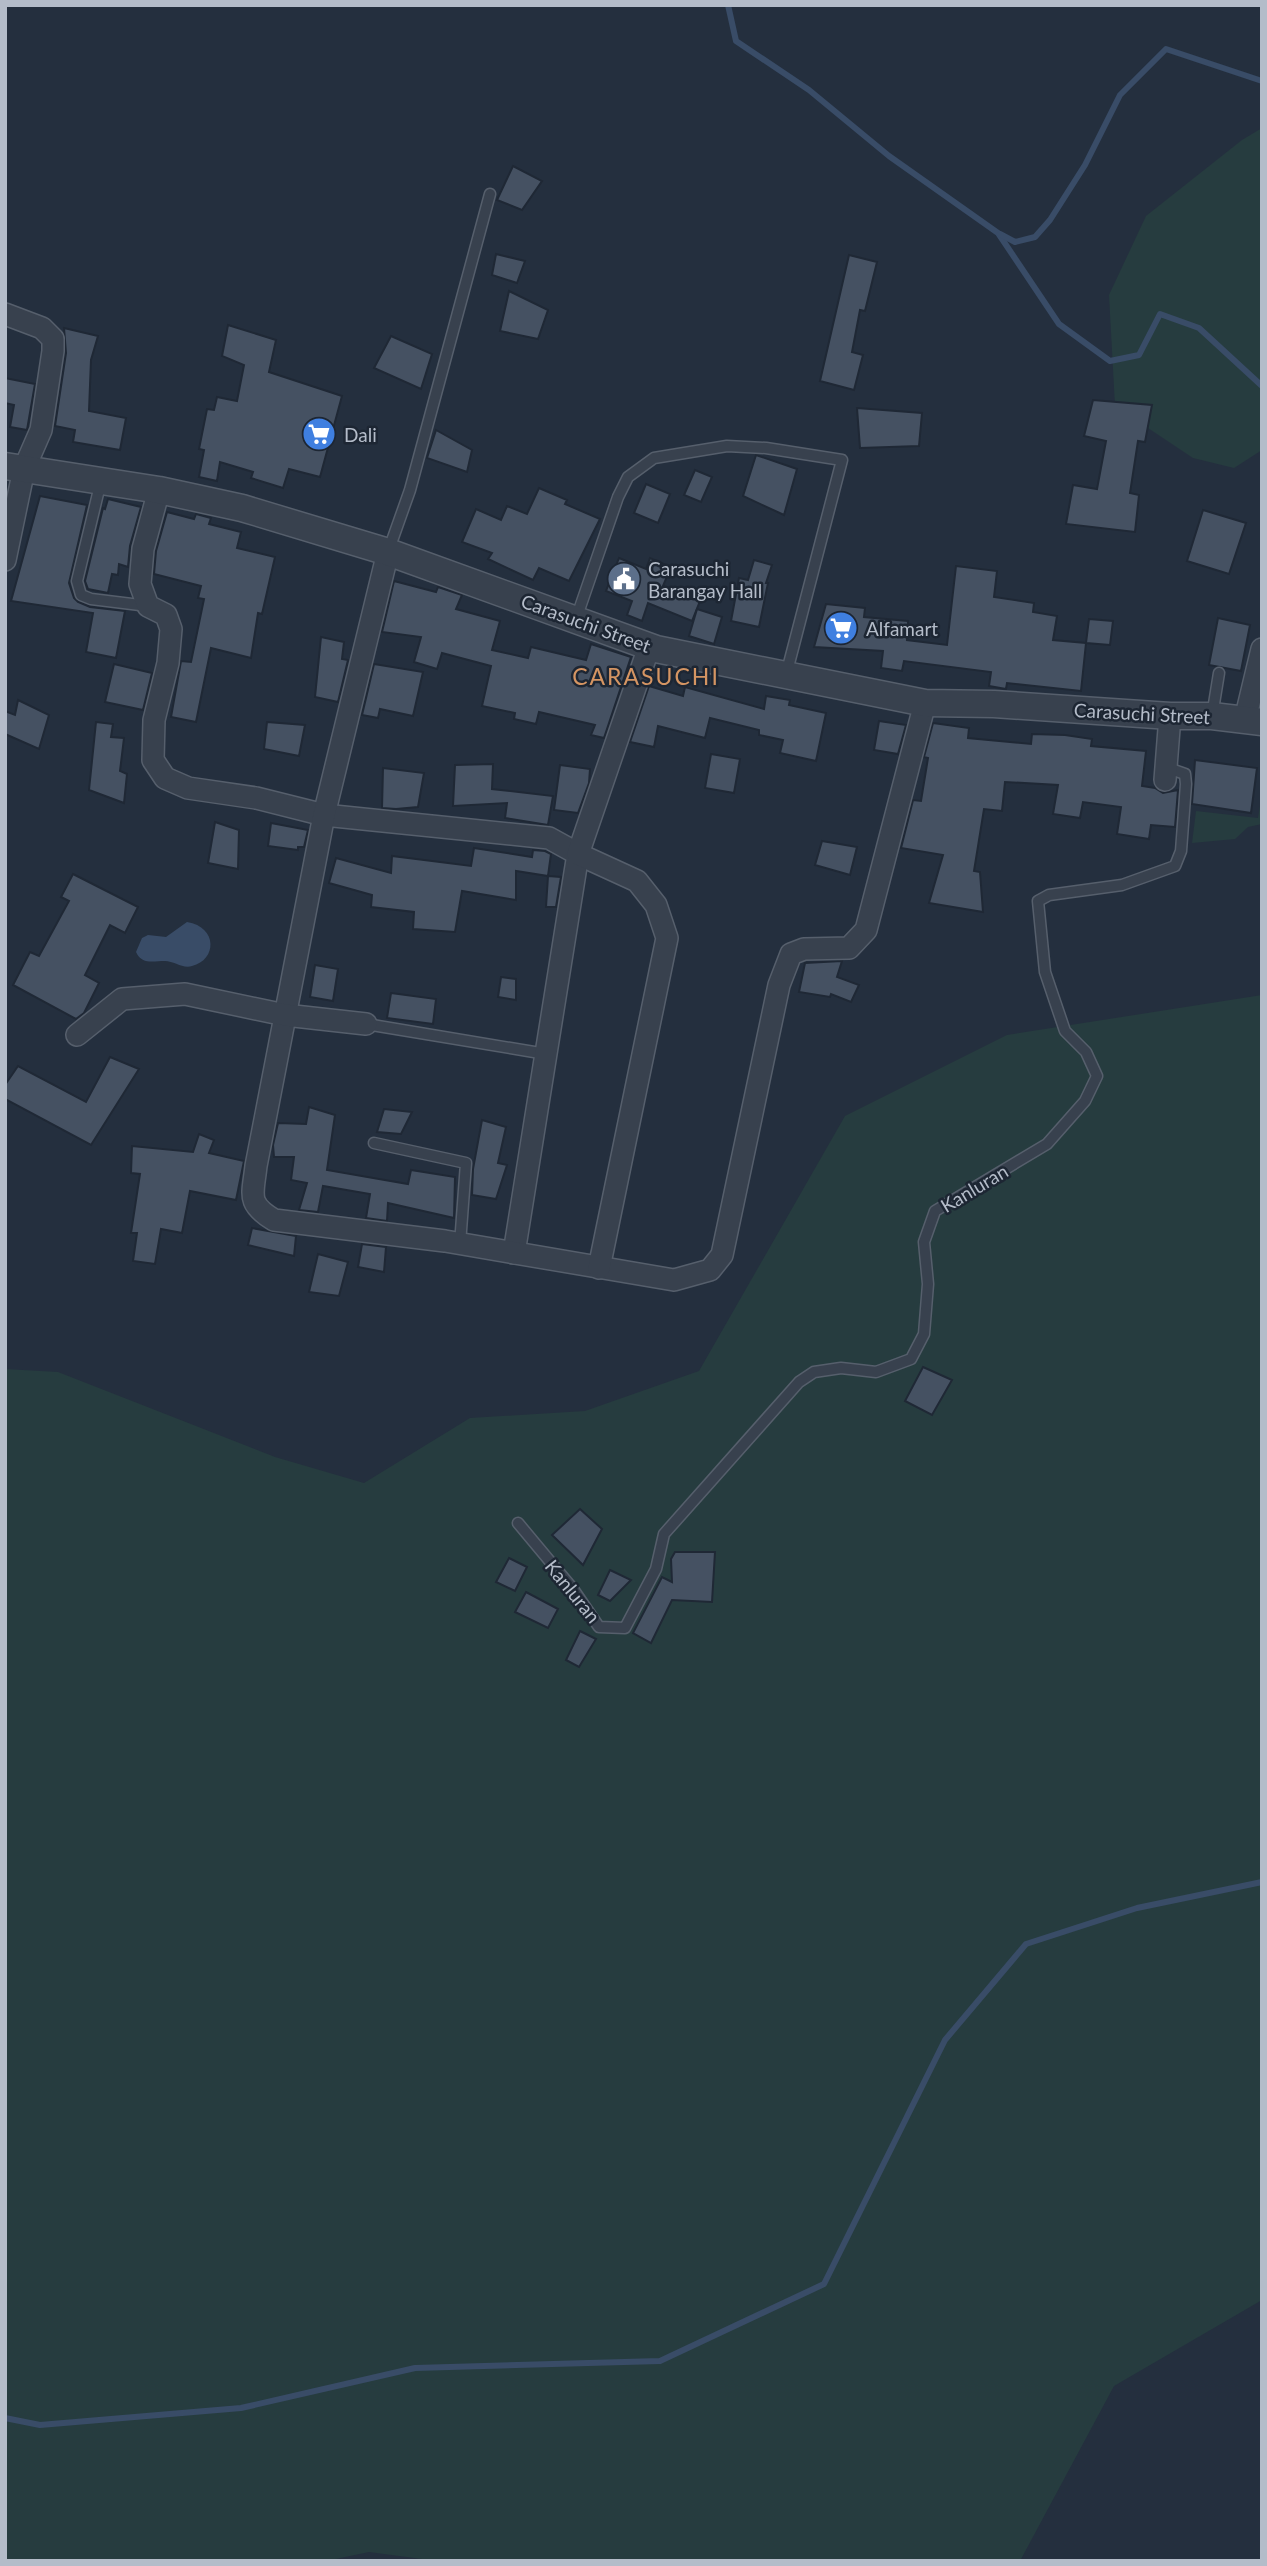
<svg xmlns="http://www.w3.org/2000/svg" width="1267" height="2566" viewBox="0 0 1267 2566" font-family="Lato,sans-serif">
  <style>
    .green { fill: #263c3f }
    .water { fill: #394c67 }
    .lines { fill: none; stroke-linecap: round; stroke-linejoin: round }
    .stream { stroke: #394c67; stroke-width: 6 }
    .building { fill: #455162; stroke: #1f2835; stroke-width: 2 }
    .service-casing { stroke: #565f6c; stroke-width: 13 }
    .minor-casing { stroke: #565f6c; stroke-width: 24 }
    .tertiary-casing { stroke: #565f6c; stroke-width: 29 }
    .service { stroke: #38414e; stroke-width: 10 }
    .minor { stroke: #38414e; stroke-width: 21 }
    .tertiary { stroke: #38414e; stroke-width: 26 }
    .labels { text-anchor: middle; dominant-baseline: central; stroke-width: 5; stroke-linejoin: round; paint-order: stroke }
    .poi-label { font-size: 19px; fill: #b4bcc9; stroke: #1d2633; text-anchor: start }
    .street-label { font-size: 19px; fill: #b4bcc9; stroke: #1d2633 }
    .quarter-label { font-size: 23px; letter-spacing: 2px; fill: #d59563; stroke: #1d2633 }
  </style>
  <rect width="100%" height="100%" fill="#242f3e"/>
  <g class="green">
    <path d="M1262,128V450L1234,468L1193,458L1115,406L1109,295L1146,216L1242,140Z"/>
    <path d="M1262,794V824L1248,827L1235,839L1192,843L1196,811L1258,818Z"/>
    <path d="M1262,995V2300L1114,2386L1020,2561H437L369,2552L326,2561H5V1369L58,1372L275,1457L364,1483L470,1418L585,1411L699,1371L845,1116L1007,1035Z"/>
  </g>
  <path class="water" d="M187,922C218,927 217,960 192,966C183,969 174,961 165,961C153,961 142,965 136,952L142,938L148,935L166,937Z"/>
  <g class="lines">
    <g class="stream">
      <path d="M728,5L736,41L809,90L889,156L998,233L1059,324L1110,361L1139,355L1160,314L1199,328L1262,386"/>
      <path d="M1000,234L1015,242L1035,237L1050,220L1085,165L1120,95L1166,49L1262,81"/>
      <path d="M5,2418L40,2425L241,2408L415,2368L660,2361L824,2284L945,2040L1026,1944L1137,1908L1262,1882"/>
    </g>
  </g>
  <g class="building">
    <path d="M513,166L542,181L522,210L497,200Z"/>
    <path d="M496,254L525,261L517,283L492,275Z"/>
    <path d="M849,255L877,262L865,311L860,310L852,352L863,355L854,390L820,381Z"/>
    <path d="M509,291L548,310L538,339L500,331Z"/>
    <path d="M228,325L276,340L269,372L342,396L320,477L289,469L283,488L251,478L253,472L220,462L217,481L199,477L204,450L199,449L207,409L214,410L217,397L237,401L244,365L222,356Z"/>
    <path d="M64,328L98,336L91,360L89,411L126,418L120,450L73,442L75,430L55,426L66,353Z"/>
    <path d="M391,336L432,354L421,389L374,368Z"/>
    <path d="M5,378L35,384L27,430L10,427L14,405L5,403Z"/>
    <path d="M1093,400L1152,405L1145,442L1138,441L1130,493L1139,495L1135,532L1066,524L1073,485L1097,489L1106,441L1084,436Z"/>
    <path d="M857,408L922,413L919,446L860,448Z"/>
    <path d="M436,430L472,450L467,472L427,458Z"/>
    <path d="M756,455L797,469L784,515L743,496Z"/>
    <path d="M695,470L712,477L701,502L684,495Z"/>
    <path d="M646,484L670,494L658,523L634,513Z"/>
    <path d="M539,488L567,500L565,504L600,519L569,581L539,568L533,580L488,559L492,553L462,542L476,509L501,520L507,506L527,514Z"/>
    <path d="M40,496L87,505L69,583L74,598L78,602L90,607L125,611L116,658L86,652L93,613L11,601Z"/>
    <path d="M108,499L141,507L130,546L128,567L119,564L118,575L112,574L108,593L88,589L85,581L103,508L105,509Z"/>
    <path d="M1203,510L1246,523L1229,574L1187,561Z"/>
    <path d="M167,512L194,519L196,514L211,518L209,524L241,532L237,548L275,557L262,614L258,613L251,658L211,648L196,722L171,717L181,661L191,662L204,599L198,598L201,586L154,574L156,551Z"/>
    <path d="M619,558L646,569L650,558L671,567L663,586L700,601L692,621L648,603L642,621L627,615L632,601L606,591Z"/>
    <path d="M754,560L772,565L766,583H768L759,627L731,621L739,578L748,580Z"/>
    <path d="M956,566L997,571L994,597L1034,603L1033,612L1057,616L1053,640L1086,643L1081,691L1007,683L1006,689L989,686L991,672L904,661L902,671L881,668L883,651L814,647L826,604L865,608L864,617L908,621L907,640L947,645Z"/>
    <path d="M394,581L436,592L438,587L462,595L456,609L500,621L492,650L528,658L531,647L586,660L591,644L631,657L604,738L591,735L595,725L539,712L536,724L514,719L515,713L482,706L491,666L442,653L437,669L414,662L421,637L382,632Z"/>
    <path d="M697,609L722,617L714,644L689,636Z"/>
    <path d="M1218,618L1250,625L1241,671L1209,665Z"/>
    <path d="M1089,619L1113,621L1110,645L1086,643Z"/>
    <path d="M321,637L344,642L342,659L348,660L338,702L315,697Z"/>
    <path d="M114,664L152,673L143,710L105,702Z"/>
    <path d="M374,664L423,672L413,716L380,709L378,718L362,715Z"/>
    <path d="M649,686L683,696L685,687L764,709L766,696L790,700L789,705L826,713L816,761L780,753L783,740L759,735V730L710,718L705,738L658,726L654,747L630,742Z"/>
    <path d="M18,700L49,715L39,749L5,734V711L15,715Z"/>
    <path d="M879,721L906,725L898,754L874,750Z"/>
    <path d="M96,722L113,724L111,737L124,738L120,771L127,774L124,803L89,790Z"/>
    <path d="M267,722L305,725L299,756L264,749Z"/>
    <path d="M933,723L969,728L968,738L1031,744L1032,734L1065,735L1092,739L1091,746L1146,751L1142,786L1155,788L1163,793L1178,790L1175,827L1151,825L1149,839L1117,834L1121,807L1083,802L1080,818L1053,814L1058,785L1005,782L1002,811L984,809L974,871L980,872L983,912L929,903L943,855L901,848L913,800L921,801L928,758L924,757Z"/>
    <path d="M711,754L740,759L734,793L705,788Z"/>
    <path d="M1195,760L1257,768L1251,813L1192,804Z"/>
    <path d="M493,764L492,789L553,796L548,825L505,818L507,803L453,806L455,765Z"/>
    <path d="M560,765L590,769L589,783L578,813L554,810Z"/>
    <path d="M383,768L424,773L418,807L396,809L382,808Z"/>
    <path d="M215,822L239,830L238,869L208,863Z"/>
    <path d="M271,823L308,830L304,847H298V850L268,846Z"/>
    <path d="M822,841L857,847L850,875L815,865Z"/>
    <path d="M474,848L532,857L533,850L545,851L551,854L548,876L516,871V900L462,891L455,932L413,929L414,912L371,907L372,895L329,883L336,858L391,873L392,856L471,866Z"/>
    <path d="M73,874L138,907L125,933L110,925L85,975L99,983L84,1013L76,1019L13,985L30,952L39,956L69,901L61,897Z"/>
    <path d="M548,876L561,877L556,907H546Z"/>
    <path d="M842,961L837,977L859,985L851,1002L831,994L830,997L799,992L805,963Z"/>
    <path d="M315,965L338,969L333,1001L310,997Z"/>
    <path d="M501,977L516,979V1000L498,997Z"/>
    <path d="M391,993L436,999L433,1024L387,1018Z"/>
    <path d="M110,1057L139,1069L91,1145L5,1099V1085L18,1066L86,1102Z"/>
    <path d="M309,1107L335,1115L327,1170L408,1184L411,1170L455,1177L454,1218L388,1203L387,1221L366,1218L370,1194L323,1186L318,1212L299,1210L307,1183L291,1180L294,1157H274L273,1145L278,1123L306,1124Z"/>
    <path d="M384,1109L412,1112L401,1134L377,1132Z"/>
    <path d="M482,1120L506,1127L498,1163L507,1165L496,1199L472,1195L473,1169Z"/>
    <path d="M199,1134L214,1140L209,1153L244,1161L236,1200L190,1191L182,1233L161,1229L155,1264L133,1261L137,1233H131L140,1174L131,1173L132,1146L193,1152Z"/>
    <path d="M252,1228L296,1236L294,1256L248,1245Z"/>
    <path d="M362,1244L386,1247L384,1272L358,1267Z"/>
    <path d="M318,1254L348,1262L339,1296L309,1292Z"/>
    <path d="M923,1367L952,1380L932,1415L905,1401Z"/>
    <path d="M580,1509L602,1529L583,1565L552,1535Z"/>
    <path d="M675,1552H715L712,1602L672,1600L651,1643L633,1633L662,1577L672,1582L671,1559Z"/>
    <path d="M509,1558L527,1567L515,1591L496,1582Z"/>
    <path d="M610,1570L631,1580L610,1601L598,1595Z"/>
    <path d="M526,1592L558,1609L548,1628L515,1612Z"/>
    <path d="M580,1631L596,1639L579,1667L566,1660Z"/>
  </g>
  <g class="lines">
    <defs>
      <g id="service">
        <path d="M101,481L77,581L81,595L91,599L148,606"/>
        <path d="M388,552L410,490L490,194"/>
        <path d="M576,619L618,497L628,477L654,458L727,446L766,448L842,460L786,675"/>
        <path d="M1212,716L1219,673"/>
        <path d="M366,1024L546,1054"/>
        <path d="M374,1143L466,1163L460,1244"/>
        <path d="M518,1523L573,1589L599,1627L625,1628L656,1569L664,1534L799,1382L814,1372L841,1368L876,1372L911,1359L924,1334L928,1284L924,1242L935,1211L1047,1144L1085,1101L1097,1076L1086,1052L1065,1031L1045,972L1038,901L1049,895L1122,885L1175,866L1181,851L1186,784L1185,774L1168,768"/>
      </g>
      <g id="minor">
        <path d="M5,314L42,328L53,339V351L41,430L24,469L5,560"/>
        <path d="M159,490L143,549L140,584L148,606L166,615L171,629L168,663L154,720L153,760L165,778L188,788L256,798L324,815L549,838L578,854L514,1253"/>
        <path d="M388,552L324,815L256,1166C253,1195 246,1203 274,1220L445,1241L674,1280L710,1270L722,1255L779,985L791,954L804,949L849,948L866,930L925,703"/>
        <path d="M1245,720L1262,649"/>
        <path d="M1165,780L1170,716"/>
        <path d="M77,1035L122,999L185,994L285,1015L366,1024"/>
        <path d="M599,1268L667,938L656,905L637,881L578,854L649,647"/>
      </g>
      <path id="tertiary" d="M5,466L159,490L242,508L388,552L656,649L925,703L994,704L1170,716H1212L1262,722"/>
    </defs>
    <use href="#service" class="service-casing"/>
    <use href="#minor" class="minor-casing"/>
    <use href="#tertiary" class="tertiary-casing"/>
    <use href="#service" class="service"/>
    <use href="#minor" class="minor"/>
    <use href="#tertiary" class="tertiary"/>
  </g>
  <defs>
    <symbol id="supermarket-disc" viewBox="-11 -11 22 22"><circle r="9.5" fill="#3f7fe0" stroke="#1d2633"/><path d="M-6-5.5h2.5l.6 2H6L4.5 2H-2.5L-4.4-4H-6ZM-1.5 3.2a1.3 1.3 0 1 0 .1 0ZM3 3.2a1.3 1.3 0 1 0 .1 0Z" fill="#fff"/></symbol>
    <symbol id="civic-disc" viewBox="-11 -11 22 22"><circle r="9.5" fill="#5c6f8a" stroke="#1d2633"/><path d="M-.6-6.5H3V-4.5H.6V-3L4-1V1h2V6H-6V1h2V-1L-.6-3ZM-1.2 2.5V6h2.4V2.5Z" fill="#fff"/></symbol>
  </defs>
  <g fill-rule="evenodd">
    <use href="#supermarket-disc" x="300" y="415" width="38" height="38"/>
    <use href="#civic-disc" x="605" y="560" width="38" height="38"/>
    <use href="#supermarket-disc" x="822" y="609" width="38" height="38"/>
  </g>
  <g class="labels">
    <g class="poi-label">
      <text x="344" y="434">Dali</text>
      <text x="648" y="568">Carasuchi<tspan x="648" dy="22">Barangay Hall</tspan></text>
      <text x="866" y="628">Alfamart</text>
    </g>
    <g class="street-label">
      <text transform="translate(586 623) rotate(20)">Carasuchi Street</text>
      <text transform="translate(1142 713) rotate(3)">Carasuchi Street</text>
      <text transform="translate(974 1188) rotate(-31)">Kanluran</text>
      <text transform="translate(573 1591) rotate(51)">Kanluran</text>
    </g>
    <g class="quarter-label">
      <text x="646" y="676">CARASUCHI</text>
    </g>
  </g>
  <rect width="1267" height="2566" fill="none" stroke="#b4bcc9" stroke-width="14"/>
</svg>
